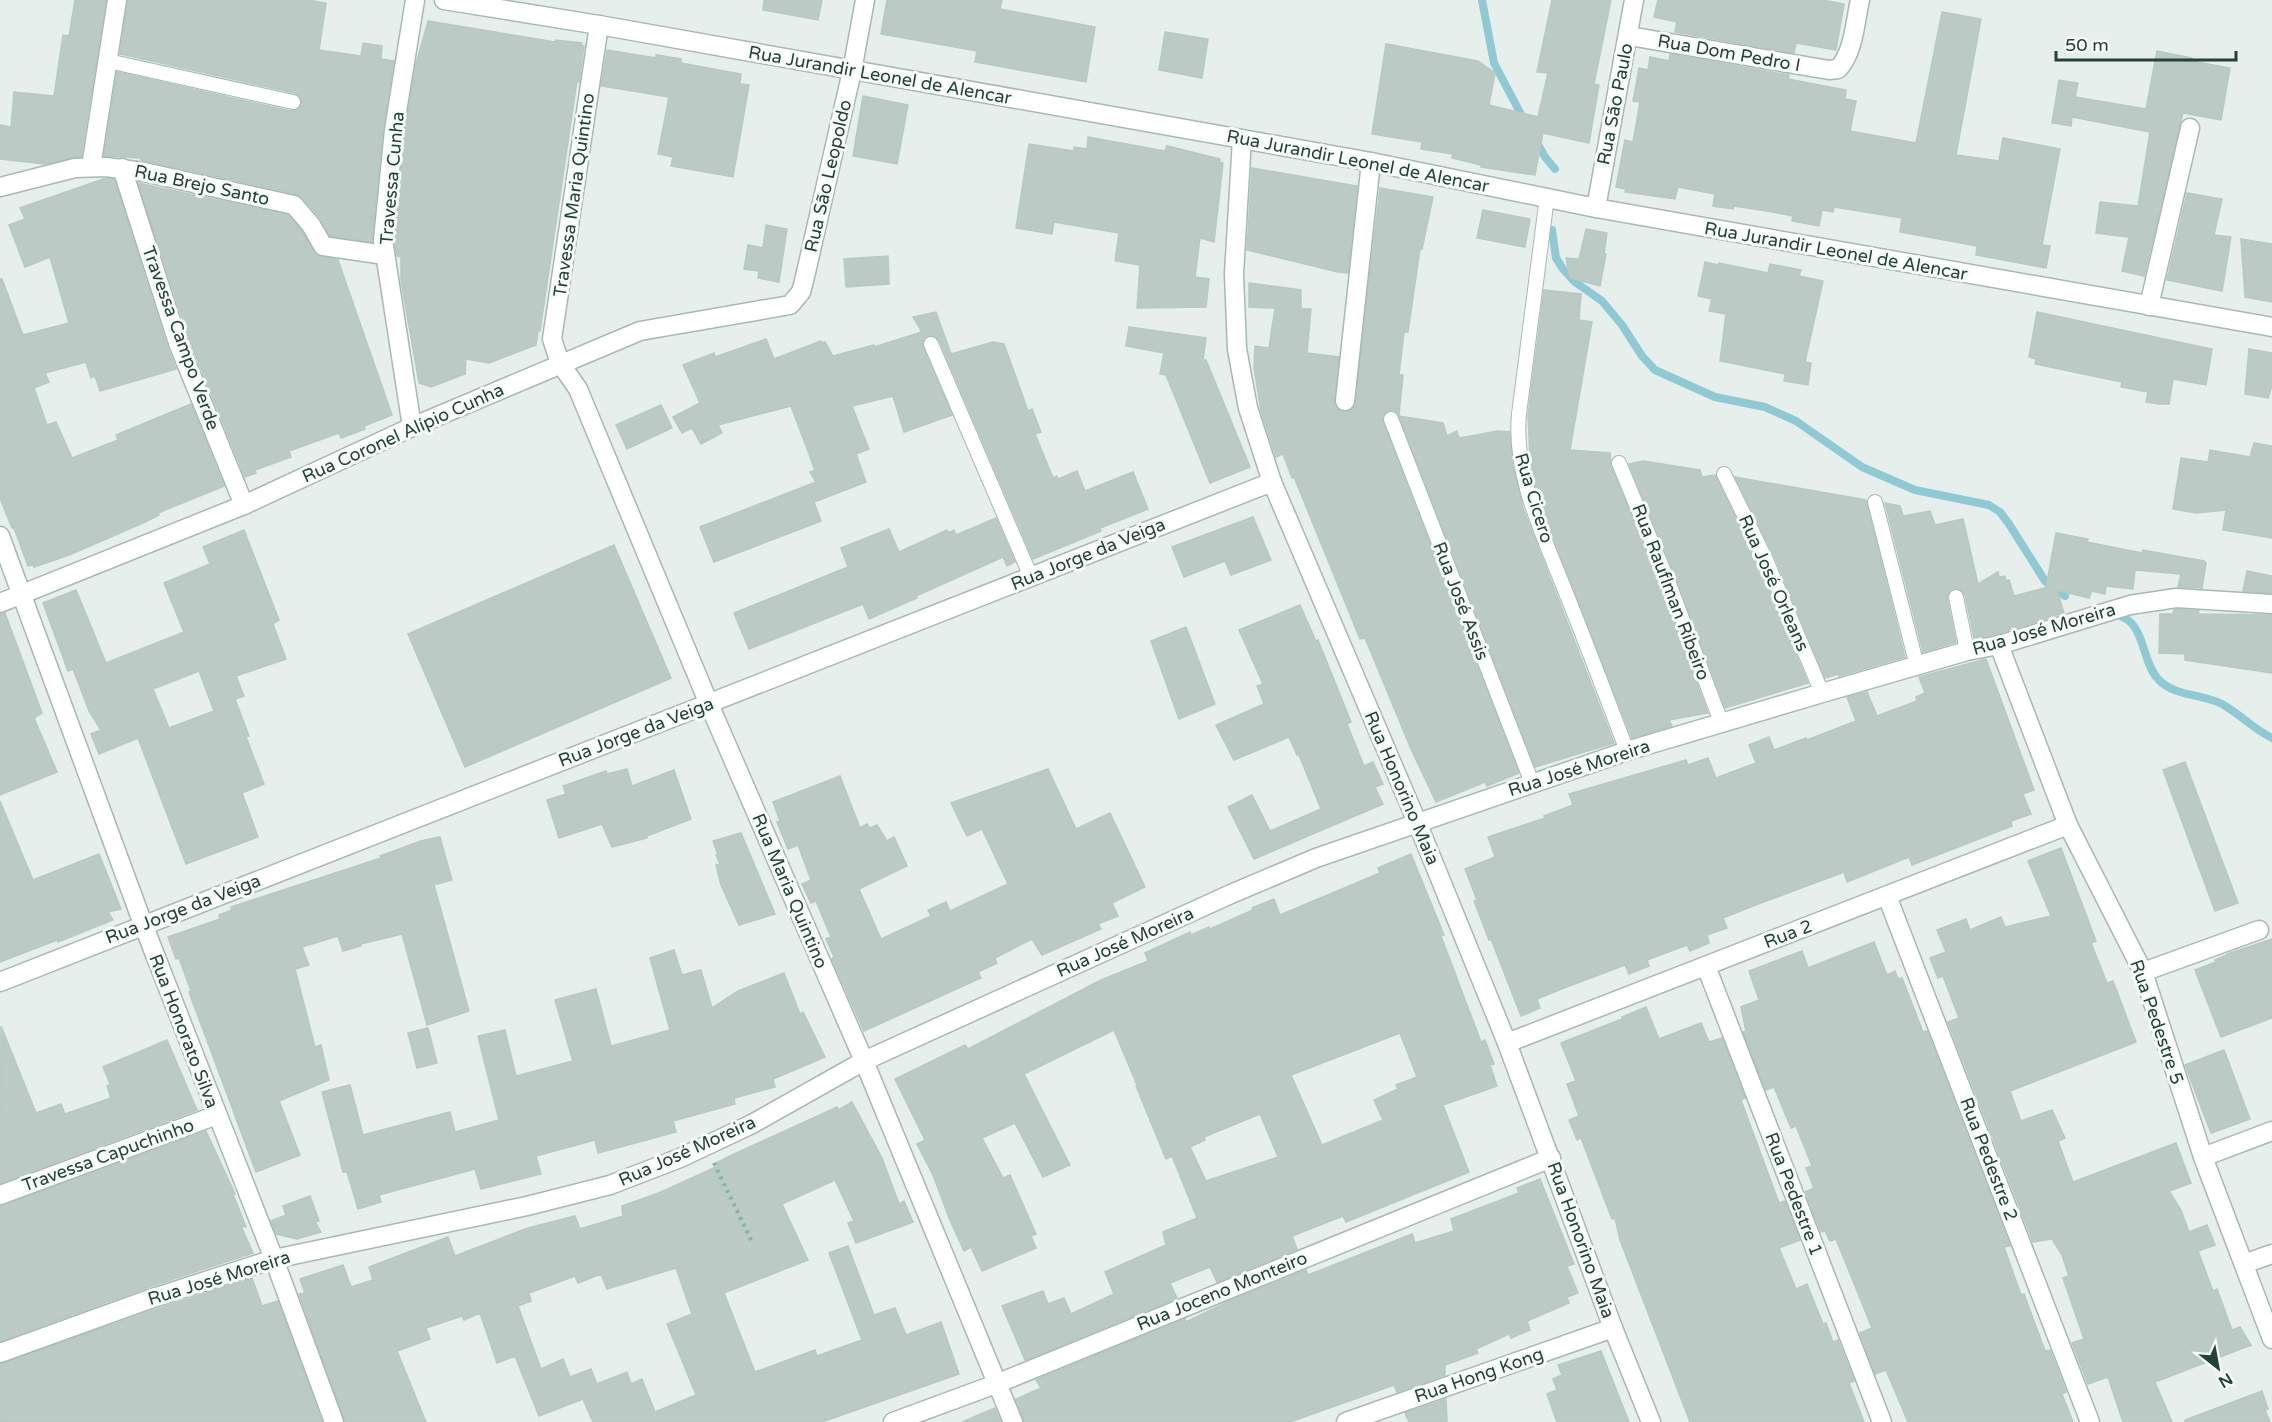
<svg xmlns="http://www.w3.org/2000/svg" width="2272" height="1422" viewBox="0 0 2272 1422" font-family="'Varela Round',sans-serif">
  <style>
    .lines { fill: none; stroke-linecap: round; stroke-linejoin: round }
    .stream { stroke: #8ec9d4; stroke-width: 8 }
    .building { fill: #bbcac4; stroke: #b8c9c2; stroke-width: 1.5; fill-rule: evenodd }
    .service-casing { stroke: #a8b8b2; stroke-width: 16 }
    .minor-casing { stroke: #a8b8b2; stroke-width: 21 }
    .path { stroke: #86b3a5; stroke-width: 4; stroke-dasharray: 3 4.5; stroke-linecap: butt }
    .service { stroke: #fff; stroke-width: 14 }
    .minor { stroke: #fff; stroke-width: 18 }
    .labels { text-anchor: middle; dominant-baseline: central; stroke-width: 6; stroke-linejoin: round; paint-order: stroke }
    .street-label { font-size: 18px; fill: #24423a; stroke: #f7fbf9 }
  </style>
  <rect width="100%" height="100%" fill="#e6efeb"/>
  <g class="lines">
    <g class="stream">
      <path d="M1482,0L1494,63L1524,120"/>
      <path d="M1536,141L1545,157L1555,169"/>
      <path d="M1552,230L1556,258L1563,269L1575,282L1602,301L1622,325L1642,356L1655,370L1715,397L1765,407L1796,421L1862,467L1915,490L1989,505L2000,512L2009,524L2045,581L2065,596"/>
      <path d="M2113,613C2118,615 2125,617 2129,621C2144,633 2144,664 2158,679C2173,696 2202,694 2222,704C2240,714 2253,729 2272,738"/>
    </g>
  </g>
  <g class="building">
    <path d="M75,0H106L81,157L45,164L0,159V125L11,127L14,92L54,96L63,35L69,36Z"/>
    <path d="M128,0H308L326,3L319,50L361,56L363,43L382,46L381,59L394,61L383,129L372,242L330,236L320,218L303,198L296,194L141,160V158L104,156L117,72L291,111L299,108L302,103L299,96L295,93L120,54Z"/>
    <path d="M764,0H822L818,20L763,10Z"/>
    <path d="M887,0H1002L1000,9L1095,27L1086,82L975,62L977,51L881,34Z"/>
    <path d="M1552,0H1611L1594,84L1599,85L1589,143L1543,133L1535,175L1481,167V165L1452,158L1453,154L1421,149L1422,142L1372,134L1386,44L1478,61L1495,73L1489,105L1538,117L1548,73L1537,72Z"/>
    <path d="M1658,0H1822L1844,4L1836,50L1796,43L1794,53L1675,32L1677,22L1654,17Z"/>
    <path d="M1942,12L1981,19L1956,155L1999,161L2003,138L2060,149L2042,245L2050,246L2046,268L1976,255L1977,246L1900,232L1902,218L1834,207L1833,212L1822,210L1819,226L1792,221L1793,216L1773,212L1734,206L1733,209L1713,206L1715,194L1678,187L1675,199L1625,192L1626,189L1616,187L1625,140L1633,142L1640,102L1633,101L1639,68L1648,70L1650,57L1669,61L1670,54L1789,75L1788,79L1846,90L1845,99L1856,101L1850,131L1916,143Z"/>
    <path d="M428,21L555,42L556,40L582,43L581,46H584L579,82L577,81L540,331H538L536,345L489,363L466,359L465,374L431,387L419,383L401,281V257L397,256L394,240L405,131L416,64Z"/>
    <path d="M1165,32L1208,39L1202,78L1159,70Z"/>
    <path d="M607,50L656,58V55L681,59V63L741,74L740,84L749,85L733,177L671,166L673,157L658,154L669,97L601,86Z"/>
    <path d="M2157,51L2192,58V61L2230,68L2221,120L2183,113L2144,276L2122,271L2129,237L2096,233L2100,202L2138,206L2150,132L2072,117L2071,126L2052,123L2059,80L2078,83L2075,97L2146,109Z"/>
    <path d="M863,96L908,105L897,164L853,156Z"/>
    <path d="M1088,137L1165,151L1167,146L1220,159L1219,162L1223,163L1214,242L1200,238L1195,277L1209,279L1206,307L1137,308L1140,265L1115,261L1119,233L1054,222L1052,234L1016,228L1029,144L1074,151V147L1087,149Z"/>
    <path d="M1252,168L1357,186L1348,273L1338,272L1247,250Z"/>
    <path d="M106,178L114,179L167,346L176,369L100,391L95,376L91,378L86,362L45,373L49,382L34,388L47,425L56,422L72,458L118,440L116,435L191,404L224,486L158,513L159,515L143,523L69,555L34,567L33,565L28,566L14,528H12L0,498V279H2L23,335L69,323L50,257L25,267L9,225L25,219L20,208Z"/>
    <path d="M138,183L288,215L302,231L316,255L338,260L392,415L364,426L365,429L341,438L339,433L289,451L291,457L255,470L256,473L245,477L189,339Z"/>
    <path d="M1380,188L1433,197L1422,249H1420L1408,332H1404L1399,375H1403L1399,415L1393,410L1387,411L1382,417L1383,422L1519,773L1487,786L1485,782L1436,802L1411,749L1365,638L1360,639L1294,477L1292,478L1283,454L1276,457L1261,411L1254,368L1255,346L1269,348L1275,308L1249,307V283L1301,290V309H1311L1307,353L1339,357L1335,405L1343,412L1349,411L1354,407Z"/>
    <path d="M2187,193L2222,199L2214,235L2231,237L2222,291L2167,280Z"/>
    <path d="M1483,210L1530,219L1525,247L1477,238Z"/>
    <path d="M766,225L787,229L779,282L758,278L759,271L744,269L748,245L763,248Z"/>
    <path d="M1586,229L1607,233L1604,254H1606L1600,286L1570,278L1566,258L1579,259Z"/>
    <path d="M2241,239L2272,244V302L2245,297Z"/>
    <path d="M888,256L889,284L846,287L844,259Z"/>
    <path d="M1705,262L1718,265L1719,263L1768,273L1770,264L1801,270L1799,276L1823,281L1805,362L1811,363L1808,385L1784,381L1785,374L1720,361L1726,314L1709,311L1712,299L1698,296Z"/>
    <path d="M1544,290L1581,294L1579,320L1592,322L1570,450L1610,453L1611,466L1661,587L1708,713L1669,720L1672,726L1632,738L1548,525L1534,481L1530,459L1528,415Z"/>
    <path d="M936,312L951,354L993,342L1004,344L1028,411L1032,409L1041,432L1035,434L1053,478L1057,476L1058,479L1077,471L1085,491L1133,472L1148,509L1100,528L1101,531L1033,559L939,340L931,335L924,338L923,347L952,415L904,432L893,396L852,406L869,449L856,454L866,482L814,502L821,521L714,562L700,527L816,482L810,472L815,470L791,406L718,425L722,433L701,444L692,428L682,433L673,417L700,403L683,365L714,353L715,357L766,339L774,359L821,341L822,343L825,342L833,356L874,345V347L922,332L913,317Z"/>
    <path d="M2037,312L2212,349L2206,385L2173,379L2169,404H2158L2146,402L2148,392L2121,387L2122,382L2035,364L2036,359L2029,357Z"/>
    <path d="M1129,327L1206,338L1203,360H1206L1250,467L1210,483L1166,375L1160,374L1164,353L1126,346Z"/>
    <path d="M2249,349L2272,353V386L2268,398L2245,394Z"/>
    <path d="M661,405L672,428L627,449L616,425Z"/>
    <path d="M1399,416L1443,423L1447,436L1457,431L1459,438L1498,431L1510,432L1512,462L1523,508L1614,743L1535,767Z"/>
    <path d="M2254,443L2272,446V538L2223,530L2226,510L2196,513L2173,509L2181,458L2208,462L2210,450L2250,457Z"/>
    <path d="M1643,461L1700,470L1702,477L1715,475L1758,564L1808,683L1725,708L1677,581L1629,464Z"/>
    <path d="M1735,477L1866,500L1905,657L1839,676L1838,674L1825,678L1774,556Z"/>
    <path d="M1885,503L1900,506L1903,516L1930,511L1935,525L1963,519L1978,584L1998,572L1999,577L2005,576L2006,581L2009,580L2014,596L2048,587H2046L2056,533L2088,539L2087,542L2142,553L2143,550L2204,561L2206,563L2202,588L2178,587L2181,574L2135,570L2133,589L2106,586L2105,594L2092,591L2089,598L2057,590L2064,613L1996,634L1974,638L1965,595L1959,589L1954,588L1950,591L1947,598L1956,642L1923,652Z"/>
    <path d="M1253,517L1271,560L1231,575L1225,561L1184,577L1172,547Z"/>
    <path d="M996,518L1015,562L1007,566L1003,557L916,596L917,598L869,619L863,604L749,649L734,613L848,567L841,548L889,529L899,552L947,530L948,533L954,530L956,535Z"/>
    <path d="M244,530L279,620L273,624L286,659L236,676L244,696L235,699L249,736L246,737L264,784L242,793L258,837L186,864L138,738L99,754L91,734L101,730L89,711L73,669L68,671L43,603L76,590L106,663L184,632L164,583L210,564L203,547ZM199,671L214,711L169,728L153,689Z"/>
    <path d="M614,545L671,678L465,767L408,634Z"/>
    <path d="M2247,571L2272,576V593L2243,591Z"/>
    <path d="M1300,605L1316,641L1318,640L1351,722L1347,724L1364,766L1373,762L1383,784L1375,787L1383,804L1254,859L1228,807L1252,795L1270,831L1321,809L1299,755H1297L1289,737L1234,760L1216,725L1264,704L1257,686L1263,684L1239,630Z"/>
    <path d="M2176,609L2199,611L2198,614L2272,615V673L2185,660V654L2159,653L2160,614H2173L2174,610Z"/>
    <path d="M5,613L42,713L34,718L57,772L0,795V614Z"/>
    <path d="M1186,627L1215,704L1179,719L1151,641Z"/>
    <path d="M1986,659L2034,790L2023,794L2031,814L2011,821L2012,826L1912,865L1909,857L1847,882L1844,872L1753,906L1723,918L1727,928L1707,935L1709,943L1690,951L1687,945L1647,960L1649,966L1629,974L1625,965L1564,988L1537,999L1540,1008L1521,1016L1491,939L1489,940L1481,919L1474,901L1477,900L1465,869L1495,857L1488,837L1545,818L1544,816L1573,805L1569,794L1686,760L1688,765L1708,758L1716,778L1756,763L1749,745L1769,737L1774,750L1806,738L1807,740L1856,721L1847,697L1867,692L1877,716L1917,701L1916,697L1925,693L1919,677Z"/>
    <path d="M2185,762L2238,903L2215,911L2163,770Z"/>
    <path d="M627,769L632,786L674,770L691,819L647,836V838L612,847L602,824L559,838L547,800L566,794L563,786L606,771L607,774Z"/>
    <path d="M1048,769L1076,829L1110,813L1145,887L1112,903L1118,916L1098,924L1101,929L1042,955L1032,939L995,958L997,963L978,972L981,978L864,1031L832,959L834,957L826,939L831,937L816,901L811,903L802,884L811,880L798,845L788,849L777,822L780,821L773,802L840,776L860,828L867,824L870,828L877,825L887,841L894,837L907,866L859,889L881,939L931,916L928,910L946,902L950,911L1008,884L982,829L967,836L951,803Z"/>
    <path d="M0,801L33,880L99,854L121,909L108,912L113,920L58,942L57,940L0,962Z"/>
    <path d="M741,833L775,914L739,925L721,885L716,865L720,864L716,855H718L713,841Z"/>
    <path d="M440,837L452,880L434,885L469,1011L427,1025L402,934L361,944V946L343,951L338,936L302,947L309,965L295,969L315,1047L321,1045L329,1080L279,1101L300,1155L256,1172L189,992L191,991L179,958L176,959L168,937L220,919L219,915L232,910L231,907L381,858L380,856L421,841Z"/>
    <path d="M2061,848L2096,941L2091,943L2107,983L2113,981L2136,1042L2010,1091L2021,1121L2052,1110L2065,1138L2058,1141L2073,1182L2176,1143L2191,1183L2169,1191L2181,1210L2189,1232L2207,1225L2215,1245L2198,1251L2213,1291L2217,1289L2232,1330L2240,1327L2251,1345L2155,1382L2172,1422H2123L2108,1377L2088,1384L2072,1343L2084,1339L2063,1278L2069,1276L2062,1255L2052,1239L2033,1242L1948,1022L1959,1018L1943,976L1938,978L1930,958L1946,952L1937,930L1966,919L1970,930L2001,917L2005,927L2051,916L2028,861Z"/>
    <path d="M1411,854L1444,935L1441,936L1481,1042L1485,1040L1494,1064L1490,1065L1497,1086L1443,1105L1469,1172L1346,1222L1343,1216L1292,1236L1297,1249L1217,1282L1210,1267L1170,1283L1177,1298L1025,1360L1002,1306L1043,1291L1048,1304L1064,1298L1071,1314L1114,1294L1105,1272L1166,1245L1163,1232L1197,1218L1172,1156L1166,1159L1136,1086L1137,1085L1114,1030L1024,1074L1070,1165L1043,1177L1015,1123L982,1138L1003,1178L1010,1175L1036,1234L1031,1236L1036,1248L982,1271L971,1247L964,1251L949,1218L933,1175L917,1144L925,1140L895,1079L965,1045L968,1049L1101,980L1148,961L1145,953L1190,932L1191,935L1209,927L1210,929L1253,910L1252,908L1274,899L1280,915L1380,873L1378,868ZM1400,1033L1417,1077L1396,1085L1398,1089L1374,1100L1383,1120L1322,1145L1291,1075ZM1260,1114L1278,1157L1206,1181L1190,1147L1205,1140L1204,1137Z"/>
    <path d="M2272,939V1018L2221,1037L2195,970L2216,962L2215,960L2227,955V954Z"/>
    <path d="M1874,942L1887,975L1895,971L1898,979L1902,978L1923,1032L1927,1031L2010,1246L2004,1247L2021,1295L2024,1294L2045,1351L2050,1350L2066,1392L2062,1394L2073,1422H1908L1886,1370L1875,1374L1860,1333L1872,1328L1836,1239L1830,1241L1825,1231L1821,1232L1805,1192L1814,1188L1806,1168L1812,1166L1796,1126L1791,1128L1774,1087L1766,1090L1743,1032L1746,1031L1741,1007L1759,1000L1749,971L1802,951L1808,968Z"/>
    <path d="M674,950L682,975L701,970L712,1008L738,991L784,973L800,1014L803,1012L825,1057L773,1079L775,1087L734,1098L735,1104L673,1121L676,1132L598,1153L595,1140L536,1156L541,1174L481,1189L475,1169L379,1195L381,1202L358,1209L347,1172H343L322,1092L350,1085L363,1135L450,1112L455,1132L499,1120L478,1036L505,1030L516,1076L573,1061L555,1000L596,989L611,1046L670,1030L650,958Z"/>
    <path d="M1646,1007L1659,1039L1701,1023L1709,1042L1722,1038L1745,1098L1741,1100L1779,1203L1785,1201L1800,1240L1779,1248L1796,1289L1807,1284L1823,1324L1826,1323L1833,1342L1838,1340L1854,1381L1849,1383L1864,1422H1690L1620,1240L1615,1218L1612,1219L1581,1138L1577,1140L1569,1120L1579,1116L1567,1084L1576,1081L1561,1043L1622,1019V1017Z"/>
    <path d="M1,1026L36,1113L61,1104L65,1114L111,1098L107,1086L110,1084L103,1067L167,1040L197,1110L0,1183Z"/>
    <path d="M428,1028L437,1063L417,1068L408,1033Z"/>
    <path d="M2224,1050L2250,1119L2211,1133L2185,1065Z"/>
    <path d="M852,1102L882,1158L899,1204L904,1201L913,1222L856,1243L848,1223L854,1221L835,1180L782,1204L808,1260L724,1293L755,1372L815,1350L817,1356L862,1340L829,1253L848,1246L874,1315L895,1308L906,1335L941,1322L959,1374L822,1422H593L583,1399L539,1416L515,1356L497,1363L480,1313L464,1320L462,1316L426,1328L430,1339L397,1351L426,1422H345L299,1294L305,1293L300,1279L343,1265L351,1287L373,1280L369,1267L448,1237L455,1256L528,1228L575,1216L580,1229L623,1216L622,1206L661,1192L718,1166L716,1163L732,1155L837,1107L838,1110ZM676,1268L692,1314L667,1324L696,1395L655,1412L642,1379L631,1384L627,1372L597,1384L591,1369L570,1377L563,1359L541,1369L518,1306L531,1301L529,1293L575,1276L578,1283L601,1274L607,1289Z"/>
    <path d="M206,1131L235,1194H233L246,1227L241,1226L253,1253L146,1288L0,1341V1206Z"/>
    <path d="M1540,1179L1574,1264L1567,1266L1578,1293L1567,1297L1569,1303L1527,1321L1530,1330L1511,1338L1509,1334L1476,1349L1478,1353L1445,1365V1375L1397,1392L1394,1385L1290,1422H1024L1016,1399L1041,1388L1036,1380L1185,1319L1186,1322L1225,1303L1306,1270L1308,1275L1412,1234L1415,1243L1454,1231L1451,1219L1519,1193L1517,1188Z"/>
    <path d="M310,1196L319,1221L315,1222L321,1232L297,1239L276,1234L271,1221L286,1215L283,1206Z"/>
    <path d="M252,1278L262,1306L278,1301L322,1422H0V1364L154,1310Z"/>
    <path d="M1601,1351L1629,1422H1557L1547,1394L1557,1390L1553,1379L1562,1375L1558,1365Z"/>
    <path d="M2262,1391L2268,1409L2265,1410L2270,1422H2185V1420Z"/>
    <path d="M1446,1399L1447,1422H1409L1405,1413Z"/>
    <path d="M995,1408L1001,1422H962Z"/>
  </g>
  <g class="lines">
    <defs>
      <g id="service">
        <path d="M108,61L293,102"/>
        <path d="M1547,197L1519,414C1513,476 1544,536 1566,593C1587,645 1607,698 1627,751"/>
        <path d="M931,344L1031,577"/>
        <path d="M1391,419L1532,783"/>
        <path d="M1619,463L1669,584L1721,722"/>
        <path d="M1724,474L1766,560L1822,693"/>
        <path d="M1875,502L1917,666"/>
        <path d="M1956,597L1967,651"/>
      </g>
      <g id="minor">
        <path d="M444,0L599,25L1242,139L1371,162L1596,208L2272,327"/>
        <path d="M599,25L552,339L560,363L578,389L709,704L864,1061L1013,1422"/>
        <path d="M1629,36L1829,70L1838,69C1854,52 1855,22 1860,0"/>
        <path d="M1242,139L1234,274L1237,349L1248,408L1272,482L1417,822L1507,1043L1613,1328L1651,1422"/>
        <path d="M91,167L117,0"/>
        <path d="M122,168L178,343L244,505"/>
        <path d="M0,187L75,168L106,167L144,172L294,205L311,225L323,246L385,255"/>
        <path d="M1596,208L1634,0"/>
        <path d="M2149,306L2190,128"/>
        <path d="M1345,401L1371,162"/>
        <path d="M412,427L383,240L394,130L415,0"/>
        <path d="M0,536L143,924L274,1259L334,1422"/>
        <path d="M0,603L244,505L412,427L640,331L790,305L801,292L804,281L852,71L865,0"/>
        <path d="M1999,645L2068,825L2143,972L2203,1157L2272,1339"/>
        <path d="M1887,896L2090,1422"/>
        <path d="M1706,966L1882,1422"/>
        <path d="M2143,972L2259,930"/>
        <path d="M0,982L1272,482"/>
        <path d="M1507,1043L2068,825"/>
        <path d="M2203,1157L2272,1131"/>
        <path d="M0,1195L217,1115"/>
        <path d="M2244,1264L2272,1254"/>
        <path d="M0,1353L150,1299L274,1259L527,1206L610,1185L680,1158L752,1124L864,1061L1231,894L1316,858L1627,751L1822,693L1967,651L1999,645L2130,605L2176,598L2272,604"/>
        <path d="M893,1422L996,1384L1551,1158"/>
        <path d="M1346,1422L1613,1328"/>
      </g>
    </defs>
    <use href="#service" class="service-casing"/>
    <use href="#minor" class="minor-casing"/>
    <path class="path" d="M714,1163L753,1244"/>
    <use href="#service" class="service"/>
    <use href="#minor" class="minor"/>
  </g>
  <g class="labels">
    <g class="street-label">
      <text transform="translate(1729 53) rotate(10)">Rua Dom Pedro I</text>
      <text transform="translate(880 75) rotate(10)">Rua Jurandir Leonel de Alencar</text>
      <text transform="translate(1615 104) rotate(-79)">Rua São Paulo</text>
      <text transform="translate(1358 161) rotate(11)">Rua Jurandir Leonel de Alencar</text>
      <text transform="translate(828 176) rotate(-77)">Rua São Leopoldo</text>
      <text transform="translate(392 178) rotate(-85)">Travessa Cunha</text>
      <text transform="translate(202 185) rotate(12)">Rua Brejo Santo</text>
      <text transform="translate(574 195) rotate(-82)">Travessa Maria Quintino</text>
      <text transform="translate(1836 251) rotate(10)">Rua Jurandir Leonel de Alencar</text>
      <text transform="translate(181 338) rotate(70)">Travessa Campo Verde</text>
      <text transform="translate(403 433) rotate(-24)">Rua Coronel Alípio Cunha</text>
      <text transform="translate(1534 498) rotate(73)">Rua Cicero</text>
      <text transform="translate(1088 554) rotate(-22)">Rua Jorge da Veiga</text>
      <text transform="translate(1774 583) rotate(66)">Rua José Orleans</text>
      <text transform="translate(1671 592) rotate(69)">Rua Rauflman Ribeiro</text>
      <text transform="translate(1461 601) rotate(69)">Rua José Assis</text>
      <text transform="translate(2044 629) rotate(-16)">Rua José Moreira</text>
      <text transform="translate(636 732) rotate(-21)">Rua Jorge da Veiga</text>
      <text transform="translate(1579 768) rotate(-18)">Rua José Moreira</text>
      <text transform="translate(1402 788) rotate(67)">Rua Honorino Maia</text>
      <text transform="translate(790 891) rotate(67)">Rua Maria Quintino</text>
      <text transform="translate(183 909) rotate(-21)">Rua Jorge da Veiga</text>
      <text transform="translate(1788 934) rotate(-21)">Rua 2</text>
      <text transform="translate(1125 942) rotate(-24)">Rua José Moreira</text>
      <text transform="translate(2157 1022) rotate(71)">Rua Pedestre 5</text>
      <text transform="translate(184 1031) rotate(69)">Rua Honorato Silva</text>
      <text transform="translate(687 1151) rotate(-24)">Rua José Moreira</text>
      <text transform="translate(108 1155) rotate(-20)">Travessa Capuchinho</text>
      <text transform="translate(1989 1159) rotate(69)">Rua Pedestre 2</text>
      <text transform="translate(1794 1194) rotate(69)">Rua Pedestre 1</text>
      <text transform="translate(1581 1240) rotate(70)">Rua Honorino Maia</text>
      <text transform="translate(219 1278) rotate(-17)">Rua José Moreira</text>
      <text transform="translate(1222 1291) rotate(-22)">Rua Joceno Monteiro</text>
      <text transform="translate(1479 1375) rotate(-19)">Rua Hong Kong</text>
    </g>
  </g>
  <g transform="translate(2218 1368) rotate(149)" stroke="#f7fbf9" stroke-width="4.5" paint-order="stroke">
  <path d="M0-4.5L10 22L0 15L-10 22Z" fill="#24423a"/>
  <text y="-9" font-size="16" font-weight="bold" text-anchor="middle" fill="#24423a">N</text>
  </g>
  <path d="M2056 51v9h180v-9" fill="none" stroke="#24423a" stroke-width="3"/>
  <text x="2065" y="51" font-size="18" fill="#24423a" stroke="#f7fbf9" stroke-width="4.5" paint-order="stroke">50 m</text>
</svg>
